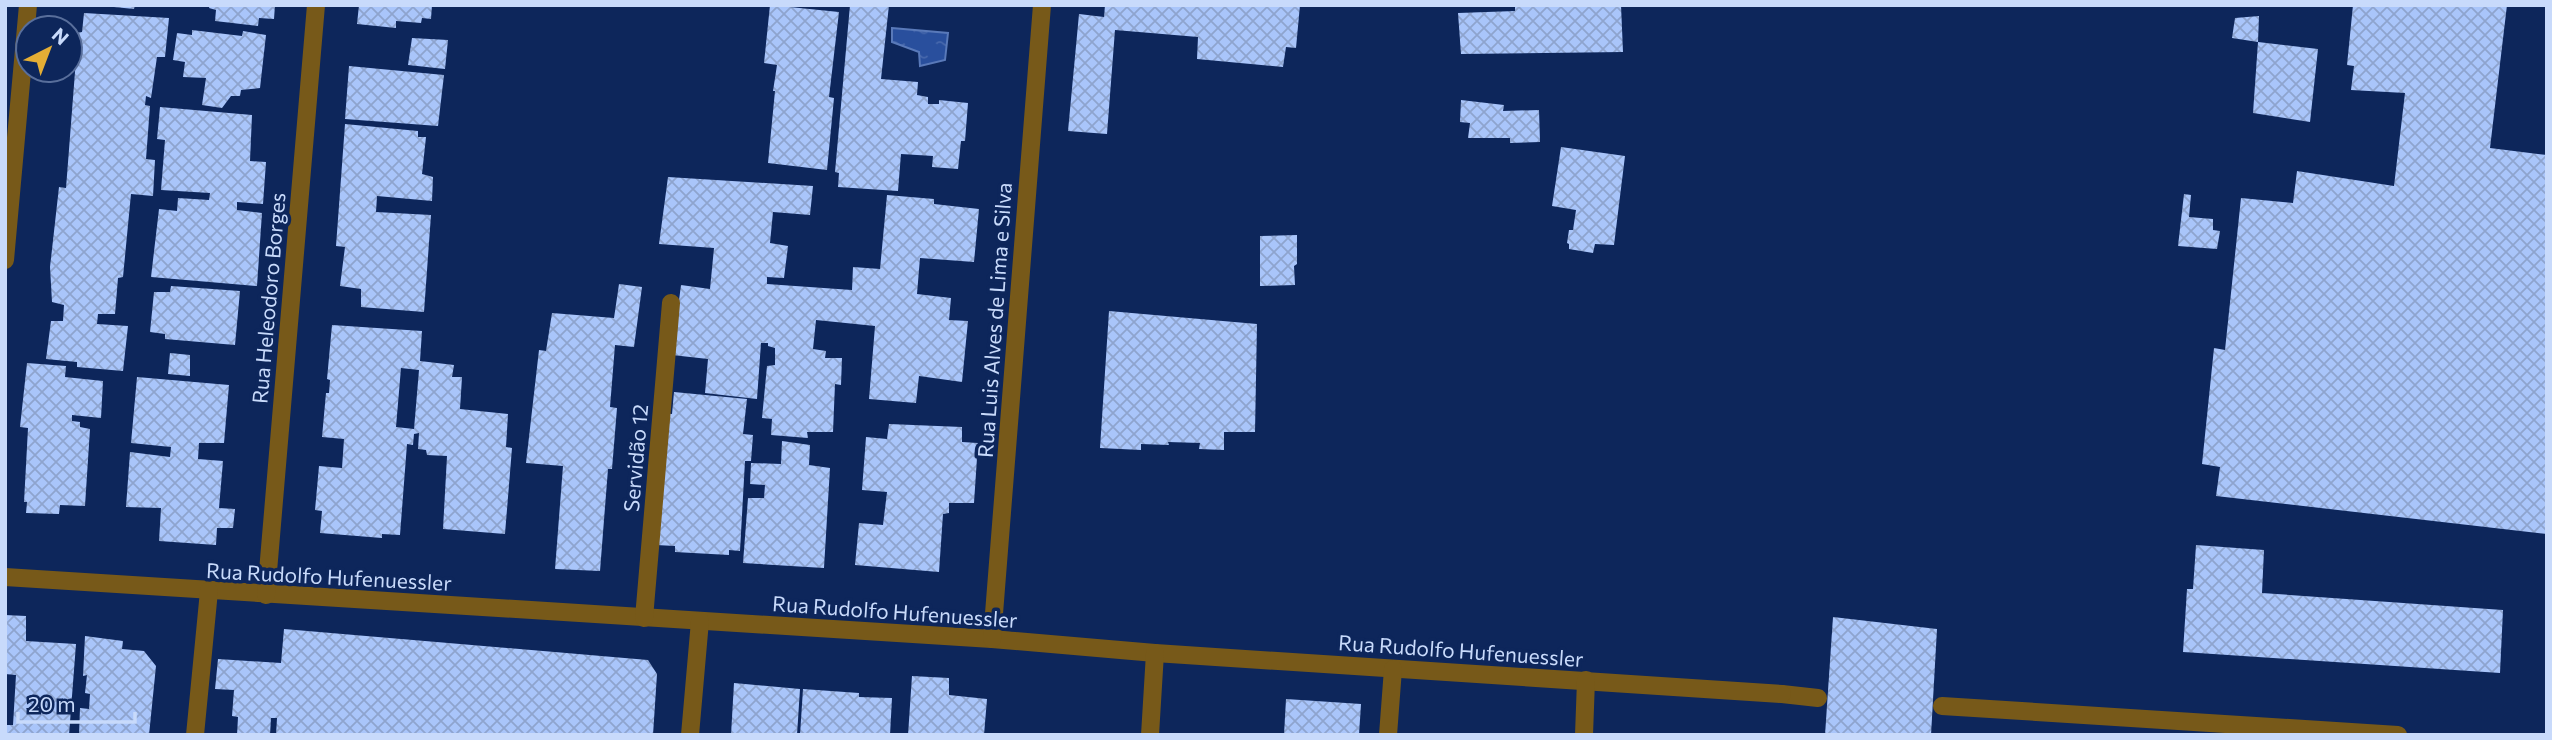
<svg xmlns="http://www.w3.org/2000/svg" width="2552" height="740" viewBox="0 0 2552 740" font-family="Commissioner,sans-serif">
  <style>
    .water { fill: url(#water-ripples); stroke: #5979b9; stroke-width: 2 }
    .building { fill: url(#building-cross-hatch); fill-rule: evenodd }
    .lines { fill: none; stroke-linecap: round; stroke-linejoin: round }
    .service { stroke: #775919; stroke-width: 18 }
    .minor { stroke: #775919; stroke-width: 18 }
    .labels { text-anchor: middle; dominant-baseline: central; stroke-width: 7; stroke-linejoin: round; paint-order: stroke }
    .street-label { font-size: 21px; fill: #c8dafb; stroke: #0d265b }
  </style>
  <defs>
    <pattern id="water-ripples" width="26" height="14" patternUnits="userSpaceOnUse" patternTransform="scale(1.75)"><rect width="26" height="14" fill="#294f9d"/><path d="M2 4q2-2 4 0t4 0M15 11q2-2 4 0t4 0" fill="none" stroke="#4768ac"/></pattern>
    <pattern id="building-cross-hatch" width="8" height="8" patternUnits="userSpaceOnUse" patternTransform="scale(1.75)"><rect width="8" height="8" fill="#a9c5fa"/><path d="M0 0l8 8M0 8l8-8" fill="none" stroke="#8ea4ce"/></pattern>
  </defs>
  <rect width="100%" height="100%" fill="#0d265b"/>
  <path class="water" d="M892,28L948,33L945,60L920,66L919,52L892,42Z"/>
  <g class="building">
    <path d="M114,5H135L134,9L114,7Z"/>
    <path d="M210,5H275L274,19L259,18L258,26L215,21L216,10L209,8Z"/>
    <path d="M359,5H432L431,19L422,18L421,23L396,21V28L357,24Z"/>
    <path d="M770,5L839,12L829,97L834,98L827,170L768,163L775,91H773L777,65L764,63Z"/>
    <path d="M850,5H889L881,79L918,82L917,95L928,97V104H939V100L968,103L965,141H961L958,169L932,167L933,156L901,154L898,191L838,187L839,173L835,172Z"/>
    <path d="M1105,5H1300L1296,48L1286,47L1283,67L1197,59L1198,37L1115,30L1107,134L1068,131L1079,14L1104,17Z"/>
    <path d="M1515,5H1621L1623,52L1461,54L1458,13L1515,11Z"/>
    <path d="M2353,5H2507L2490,148L2547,155V534L2216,496L2220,467L2202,464L2214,348L2225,350L2241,198L2293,203L2297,171L2394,186L2405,93L2351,90L2354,66L2347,65Z"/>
    <path d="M84,13L169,18L165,57H157L151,98L146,96L145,105L150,106L146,159L155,160L153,196L131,194L123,277L118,278L115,314H98L97,324L128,326L123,371L77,367V362L46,359L51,321H63L64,305L52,302L50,267L59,187L66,188L76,59L72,58L75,33L82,32Z"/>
    <path d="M2259,16L2258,42L2232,38L2235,18Z"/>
    <path d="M192,30L242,36L243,31L266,35L260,88L241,90L240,96H231L222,108L202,105L206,78L183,77L185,62L173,60L177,33L192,35Z"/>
    <path d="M412,38L448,40L445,69L408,65Z"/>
    <path d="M2258,42L2318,49L2310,122L2253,113Z"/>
    <path d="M349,66L444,75L438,126L345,119Z"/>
    <path d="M1461,100L1504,105L1503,111L1539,110L1540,142L1510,143V138H1468L1470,123L1460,122Z"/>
    <path d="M160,107L252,115L250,161L266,162L263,204L237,202V210L262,213L257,286L151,277L159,209L177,211L178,198L209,200L210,193L161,190L165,140L157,139Z"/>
    <path d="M345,124L418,131V137H426L422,174L433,177L432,201L377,196L376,212L431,215L424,312L361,307V289L340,286L345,247L336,246Z"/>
    <path d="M1561,147L1625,156L1614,245L1595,244L1593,253L1569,249V244L1567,243L1569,230H1573L1576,210L1552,206Z"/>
    <path d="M668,177L813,186L810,215L773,212L770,243L788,246L784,278L767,277V284L852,290L853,267L880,269L887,195L934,199V204L979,209L974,262L920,258L917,294L951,298L949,320L968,321L962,382L919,376L916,403L869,399L875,326L816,320L813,349L826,351L825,358H842L841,385L835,384L833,432H807L808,438L771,435L772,419L762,418L767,366L775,365V348L768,346V343H761L757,399L705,393L708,359L672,355L681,285L710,289L714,248L659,244Z"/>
    <path d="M2184,194L2191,195L2189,217L2213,219V230L2220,231L2217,249L2178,246Z"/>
    <path d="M1297,235V264L1294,266L1295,285L1260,286V236Z"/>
    <path d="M619,284L642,287L634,347L615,345L610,407L617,408L612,469H608L600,571L555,569L563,466L526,463L539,350L546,351L552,313L614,318Z"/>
    <path d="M171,286L240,291L235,345L165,339V334L150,332L154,292H170Z"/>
    <path d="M1109,311L1257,324L1255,432H1224V450L1199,449L1200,443L1168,442L1169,445L1141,444V450L1100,448Z"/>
    <path d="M332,325L422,331L420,361L454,365L452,377H462L460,409L508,414L506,447L512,448L505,534L443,529L447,456L427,455L426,450L418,449L419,433L414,434L413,445L407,444L400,535L382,534V538L320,533L322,511L315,510L319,466L342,468L344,439L322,437L326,393H329L330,380L327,379ZM401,368L419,370L414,429L396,427Z"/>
    <path d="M170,353L190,355V376L168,374Z"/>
    <path d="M27,363L66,366L65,377L103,381L101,418L72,415V421L80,422V427L90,429L85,506L60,505L59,514L26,513L27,502H24L28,428L20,427Z"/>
    <path d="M137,377L229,385L224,443H199L198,459L223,461L219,508L235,509L233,528H217L216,545L159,541L161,508L126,507L130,452L170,457L171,447L131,443Z"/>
    <path d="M674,392L747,399L743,434L753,435L751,461H745L740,551L729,550V555L675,552V546L656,545L662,413L672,414Z"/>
    <path d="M889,424L962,427V442L978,443L974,503H949V513L943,514L939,572L855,565L859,523L883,525L887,492L862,490L866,437L887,439Z"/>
    <path d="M782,441L810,445L809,465L830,468L824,568L743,563L748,498H764L765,485L750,484L751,463L781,464Z"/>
    <path d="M2196,545L2264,550L2262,593L2503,610L2500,673L2183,652L2187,589H2193Z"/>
    <path d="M5,615L26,616V641L76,644L69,735H5V725H13L16,675L5,674Z"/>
    <path d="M1833,617L1937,629L1931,735H1825Z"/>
    <path d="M284,629L648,660L657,674L653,735H276L277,718H271L270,735H237L238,717L232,716L234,690L215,689L218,659L281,663Z"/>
    <path d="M85,636L123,641L122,649L144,651L156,666L149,735H79L80,708L89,709L90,694L85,693L87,675L83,676Z"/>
    <path d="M912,676L949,678V695L987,699L984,735H908Z"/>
    <path d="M734,683L800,689L797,735H731Z"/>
    <path d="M803,689L859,693V697L892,698L890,735H800Z"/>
    <path d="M1286,699L1361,704L1359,735H1284Z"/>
  </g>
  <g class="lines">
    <g class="service">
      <path d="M1782,694L1818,698"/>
      <path d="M1942,706L2398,735"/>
    </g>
    <g class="minor">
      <path d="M5,260L28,5"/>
      <path d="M5,577L992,639L1155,653L1782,694"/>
      <path d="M266,595L316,5"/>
      <path d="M644,618L671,303"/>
      <path d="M992,639L1042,5"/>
      <path d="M195,735L209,591"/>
      <path d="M690,735L700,621"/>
      <path d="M1150,735L1155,653"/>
      <path d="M1388,735L1393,669"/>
      <path d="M1584,735L1586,680"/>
    </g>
  </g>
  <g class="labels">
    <g class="street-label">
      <text transform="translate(268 298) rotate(-85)">Rua Heleodoro Borges</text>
      <text transform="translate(994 320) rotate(-86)">Rua Luis Alves de Lima e Silva</text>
      <text transform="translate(635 458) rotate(-85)">Servidão 12</text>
      <text transform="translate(329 576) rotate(3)">Rua Rudolfo Hufenuessler</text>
      <text transform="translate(895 611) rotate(4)">Rua Rudolfo Hufenuessler</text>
      <text transform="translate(1461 650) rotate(4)">Rua Rudolfo Hufenuessler</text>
    </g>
  </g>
  <rect width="2552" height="740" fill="none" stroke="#c8dafb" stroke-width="14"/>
  <g transform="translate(49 49) rotate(42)"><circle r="33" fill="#0d265b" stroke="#586e9b" stroke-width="2"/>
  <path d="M0-5L12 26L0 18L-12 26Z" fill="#e4ae35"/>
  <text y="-10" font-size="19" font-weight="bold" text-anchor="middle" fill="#c8dafb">N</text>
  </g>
  <path d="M18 712v10h117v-10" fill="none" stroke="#c8dafb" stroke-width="3.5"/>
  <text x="28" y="712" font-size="21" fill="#c8dafb" stroke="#0d265b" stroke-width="5" paint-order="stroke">20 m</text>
</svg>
